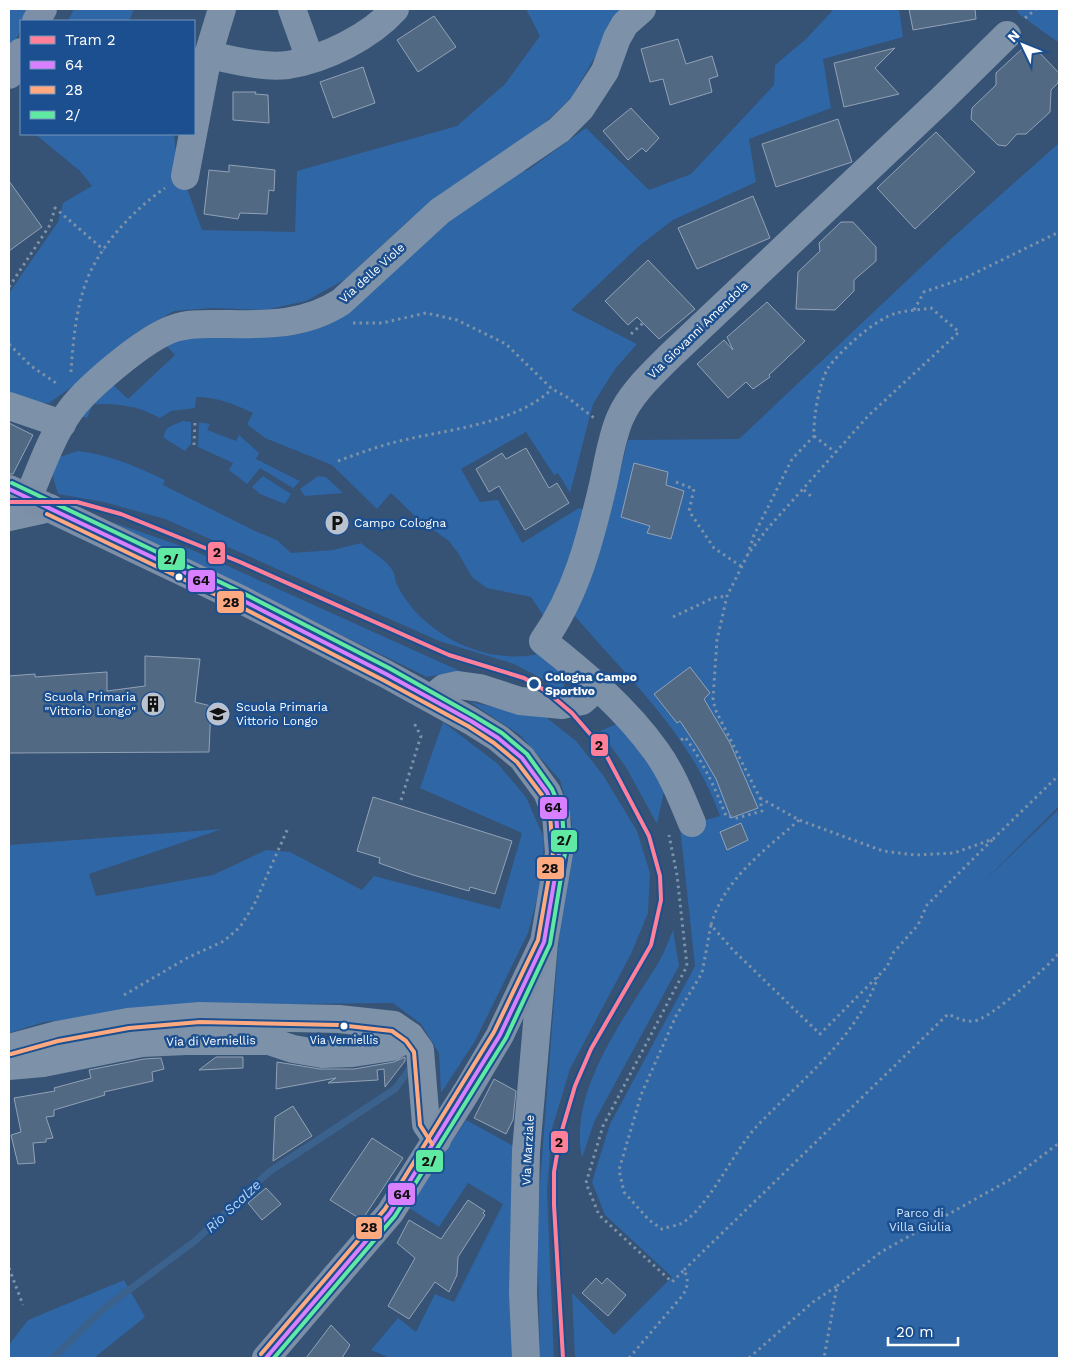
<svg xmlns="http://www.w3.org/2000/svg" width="1068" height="1367" viewBox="0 0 1068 1367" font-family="'Work Sans',sans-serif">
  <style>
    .green { fill: #2f66a5 }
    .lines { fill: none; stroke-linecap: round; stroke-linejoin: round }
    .stream { stroke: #3b618d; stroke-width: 7 }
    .building { fill: #526984; stroke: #92a2b6 }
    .path { stroke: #7d92a8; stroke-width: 3; stroke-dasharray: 2.5 4; stroke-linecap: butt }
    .minor { stroke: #7d92a8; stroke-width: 28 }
    .major { stroke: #7d8ea7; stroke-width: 28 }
    .bus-1-casing { stroke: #1b4f8f; stroke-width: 8 }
    .bus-2-casing { stroke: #1b4f8f; stroke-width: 8 }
    .bus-3-casing { stroke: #1b4f8f; stroke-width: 8 }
    .bus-1 { stroke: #d880ff; stroke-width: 4 }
    .bus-2 { stroke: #ffa980; stroke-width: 4 }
    .bus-3 { stroke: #60e9a3; stroke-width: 4 }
    .tram-1-casing { stroke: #1b4f8f; stroke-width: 8 }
    .tram-1 { stroke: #ff8098; stroke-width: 4 }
    .bus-dot { fill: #fff; stroke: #1b4f8f; stroke-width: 2 }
    .stop-dot { fill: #1b4f8f; stroke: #fff; stroke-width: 2.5 }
    .labels { text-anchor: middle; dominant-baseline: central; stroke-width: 5; stroke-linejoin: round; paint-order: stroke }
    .bus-label { font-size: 11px; fill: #fff; stroke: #1b4f8f }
    .street-label { font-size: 12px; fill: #fff; stroke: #1b4f8f }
    .poi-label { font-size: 12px; fill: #fff; stroke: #1b4f8f; text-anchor: start }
    .stop-label { font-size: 12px; font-weight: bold; fill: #fff; stroke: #1b4f8f; text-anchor: start }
    .park-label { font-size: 12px; fill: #cfe3fa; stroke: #1b4f8f }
    .water-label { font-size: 14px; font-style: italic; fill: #b5d3f5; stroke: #1b4f8f }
    .line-badge { stroke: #1b4f8f; stroke-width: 2 }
    .pale-badge-label { font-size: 14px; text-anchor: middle; font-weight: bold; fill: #111 }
  </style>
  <rect width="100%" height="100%" fill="#365274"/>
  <g class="green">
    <path d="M9,9H31L25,21H21V29L9,54Z"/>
    <path d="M74,9H134L129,21H68Z"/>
    <path d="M526,9H627L609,32L572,97L531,136L457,183L408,221L344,280L306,301L265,310L211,308L174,311L137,332L80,381L49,403L9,402V293L58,222L63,203L92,186L80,171L35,134H174L176,158L202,230L295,232L297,171L457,126L505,84L540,36Z"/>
    <path d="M834,9H899L903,37L823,59L831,108L749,139L756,182L673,220L639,246L571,310L637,344L615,369L593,404L570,493L558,473L554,475L526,432L461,469L480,502L498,500L522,543L579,508L586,510L575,546L545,618L531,597L487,588L472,577L458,553L449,541L418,519L391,493L377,509L332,465L265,438L247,424L253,413C234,404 217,397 196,397L195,408L171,411L160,418C136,405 120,404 93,404L87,418L76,415L109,381L128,399L175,355L160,339L301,326L495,180L528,170L586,128L649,190L691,174L774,85L775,65L806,39Z"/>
    <path d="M1016,9H1059V43L1019,14Z"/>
    <path d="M1059,143V806L982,883L1059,809V1358H575L572,1293L614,1335L672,1277L605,1215L592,1182L610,1124L695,966L680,827L720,816C692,736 627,677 573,614L603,538L628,440L739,439L952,238Z"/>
    <path d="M183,421L191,422V444L185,451L164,438C164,426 174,425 183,421Z"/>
    <path d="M199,422L210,424L207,430L236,441L239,435L259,453L256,459L300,481L293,488L260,468L247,484L229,470L233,463L198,447Z"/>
    <path d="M78,451C110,455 136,466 165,480L163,485L255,531L277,540L291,553L333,550L361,543C370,551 387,560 393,571C395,575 395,581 397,585C401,593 407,601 412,608C443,643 493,664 539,654C552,664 575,677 559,694L541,678L514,664L439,641L165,519L104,502L58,494L53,477L57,458Z"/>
    <path d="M263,476L291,494L285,504L260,494L252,487Z"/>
    <path d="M318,476L326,477L343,493L305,496L300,489Z"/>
    <path d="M109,521L190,549L471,676L447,673L427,677Z"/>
    <path d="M470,702L517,712L541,713L576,741L603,775L637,831L650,873L648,913L631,954L570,1069L552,1129L547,1191L554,1358H540L537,1222L560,924L569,876L572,822L560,780L520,735Z"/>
    <path d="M443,722L498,764L526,797L544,838L542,881L528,933L475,1041L441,1093L439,1053L421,1024L393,1003L197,1005L44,1022L9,1033V845L222,829L89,874L96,896L213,875L266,850L290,852L362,890L374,876L500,909L522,833L420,788Z"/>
    <path d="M619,723L645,754L664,791L657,824L627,769L600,731Z"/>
    <path d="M673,930L679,966L594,1122L582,1158C568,1091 624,1019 657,965C664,954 668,942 673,930Z"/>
    <path d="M466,1120L519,1149L518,1358H390L371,1350L398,1318L416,1332L435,1294L454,1302L503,1204L468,1183L439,1227L409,1208Z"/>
    <path d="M124,1280L145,1317L94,1358H9V1345L28,1320Z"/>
  </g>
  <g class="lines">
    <path class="stream" d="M53,1358L102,1310L195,1241L269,1172L395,1089L412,1066"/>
  </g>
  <g class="building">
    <path d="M909,9H975L976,19L913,30Z"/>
    <path d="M434,16L456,47L418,72L397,40Z"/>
    <path d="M678,39L686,64L712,56L718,76L709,79L712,92L670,105L663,79L650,82L641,49Z"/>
    <path d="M895,48L875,68L899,94L844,107L834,63Z"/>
    <path d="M1023,48H1035L1059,73L1058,83L1051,90L1050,112L1026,134H1017L1006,146L998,145L971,119L972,108L996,85V73Z"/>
    <path d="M363,67L375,103L333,118L320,82Z"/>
    <path d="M233,92H256L255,94L268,95L269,123L233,120Z"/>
    <path d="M631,108L659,138L646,152L642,148L628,160L603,131Z"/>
    <path d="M838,119L852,162L776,187L762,144Z"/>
    <path d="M936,132L975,172L915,229L877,188Z"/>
    <path d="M229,165L275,170L274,191L269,190L267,214L240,213L238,219L204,214L209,170L229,172Z"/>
    <path d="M9,181L42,227L9,251Z"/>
    <path d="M753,196L770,238L697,269L678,228Z"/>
    <path d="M841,222H853L876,247V261L854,280V291L835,310L796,309L798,272L820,251L819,243Z"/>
    <path d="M648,260L695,309L659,339L637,317L628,325L605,301Z"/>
    <path d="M767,302L805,341L769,375L770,377L753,389L746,382L728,398L697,364L724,340L733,350L727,337Z"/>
    <path d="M9,423L33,435L13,474H9Z"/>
    <path d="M526,448L549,488L557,483L569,503L525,530L499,486L489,492L476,469L502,453L506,459Z"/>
    <path d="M634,463L668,472L666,485L684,491L671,539L647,533L650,526L621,517Z"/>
    <path d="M145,656L200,659L195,702L211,706L209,752L9,753V676L35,674V677L107,672V691L145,686Z"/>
    <path d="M690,667L710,693L704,699L730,743L758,808L731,818L716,779L698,748L680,721L677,723L654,694Z"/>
    <path d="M373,797L512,841L495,894L470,887L469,891L413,875L379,863L380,858L357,851Z"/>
    <path d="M741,823L748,840L727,850L720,832Z"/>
    <path d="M216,1057H243V1068L199,1070Z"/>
    <path d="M405,1057V1061L385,1087L384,1069L377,1070L378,1080L328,1083L336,1078L276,1089L277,1062L320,1069H354L394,1062Z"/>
    <path d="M161,1058L164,1069L152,1072L153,1081L104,1092L105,1095L54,1110V1116L46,1117L53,1138L46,1139V1142L33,1143L35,1163L18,1164L11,1135L21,1132L14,1098L55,1091L54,1088L91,1078L89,1070L144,1059Z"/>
    <path d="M494,1079L516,1091L513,1120L506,1134L474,1118Z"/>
    <path d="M293,1106L312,1136L273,1161L275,1117Z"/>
    <path d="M372,1138L403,1158L362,1220L330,1200Z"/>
    <path d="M266,1188L281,1204L262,1220L248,1203Z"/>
    <path d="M468,1200L485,1211L483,1213L485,1215L458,1257L457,1275L449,1292L435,1282L409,1319L388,1306L415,1258L397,1243L409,1220L441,1239Z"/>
    <path d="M596,1278L602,1284L607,1278L626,1295L608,1316L582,1293Z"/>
    <path d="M331,1325L350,1345L342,1358H306Z"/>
  </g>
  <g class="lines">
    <g class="path">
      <path d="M1025,18L1036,9"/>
      <path d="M9,287L50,225L55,208L104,250"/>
      <path d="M914,310L924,292L967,277L1059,232"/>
      <path d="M353,323H382L426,313L457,320L506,344L552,389L567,397L594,418"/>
      <path d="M631,334L643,323"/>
      <path d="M9,344L31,366L59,385"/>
      <path d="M71,372C73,344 75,316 84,288C96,249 132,211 165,188"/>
      <path d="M814,436L835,452"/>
      <path d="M194,445L195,422"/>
      <path d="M338,461C360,453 381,445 404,440C451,429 517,423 552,389"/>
      <path d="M676,482L694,489L689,511L714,548L742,567"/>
      <path d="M804,490L813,498"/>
      <path d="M673,617L713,598L727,596"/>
      <path d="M681,740L685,737C703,762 715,787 726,816L737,818L762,811L760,798L715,709L713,698L717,640L727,596L748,554L768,528L869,415L959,332L931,308C920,310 908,310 897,313C876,318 840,351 828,368C819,383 813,419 814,436L792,459L754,535L748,554"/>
      <path d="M760,798L799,820L883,851L915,855L954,853L993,839L1059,775"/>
      <path d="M401,800L421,736L414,723"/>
      <path d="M799,820C764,851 724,879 711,925L733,950L820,1034L887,967L893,953L918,925L927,905L993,839"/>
      <path d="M711,925L702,973L676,1016L641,1095L619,1170L624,1192L649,1220L662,1229C667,1227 675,1226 680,1224C707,1211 734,1150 757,1126C801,1080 856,1039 878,977"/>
      <path d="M124,995L187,958L224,941L240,927L254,905L288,828"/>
      <path d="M9,1268L23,1305"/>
      <path d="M684,1270L948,1014C957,1018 964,1022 974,1021C991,1019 1047,967 1059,953"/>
      <path d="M837,1286L881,1252L1013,1178L1059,1143"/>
      <path d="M629,1358L683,1295C688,1286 689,1280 684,1270L672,1282L599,1215L586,1183L603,1126L687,966L677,875L669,835"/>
      <path d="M749,1358L813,1302L837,1286L824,1358"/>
    </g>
    <g class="minor">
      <path d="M292,9L310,59"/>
      <path d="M208,55C234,60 262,68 288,65C325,59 370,37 395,9"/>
      <path d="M185,176L208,55L222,9"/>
      <path d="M9,406L62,424"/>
      <path d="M28,498C40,471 50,440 67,415C83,390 146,337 175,328C187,324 200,324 213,324C258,324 301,328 341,302L440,211L559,130L581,108L605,71L617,38L625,24L642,9"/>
      <path d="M9,517L50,508"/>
      <path d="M432,698L444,688L458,685L480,688L520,701L562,705L582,701L598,687"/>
      <path d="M692,823C682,799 672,773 656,751C626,709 584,673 543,641C576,595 590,540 603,485C608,463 611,439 620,418C630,394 652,374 670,356L942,99L1007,35"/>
      <path d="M9,1048L57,1035L128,1022L200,1016L339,1019L394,1025L410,1036L420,1050L426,1124L437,1140"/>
      <path d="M9,1066L43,1063L142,1043L186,1041H269L293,1049L322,1054L353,1053L392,1047L410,1036"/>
      <path d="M526,1358L523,1293L526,1151L544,942"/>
    </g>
    <g class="major">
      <path d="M36,21L43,9"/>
      <path d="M9,75L21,52"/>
      <path d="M9,489L240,599L386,674L471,721L498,738L522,758L547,792L556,814L559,853L544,942L500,1035L467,1091L390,1213L266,1358"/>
    </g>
    <defs>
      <path id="bus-1" d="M9,489L240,599L386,674L471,721L498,738L522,758L547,792L556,814L559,853L544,942L500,1035L390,1213L266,1358"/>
      <g id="bus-2">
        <path d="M47,514L237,605L383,680L468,726L494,743L517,762L542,795L550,815L553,853L538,940L494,1032L385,1209L261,1354"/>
        <path d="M11,1054L58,1041L129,1028L200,1022L339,1025L392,1031L406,1041L414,1052L420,1125L432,1144"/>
      </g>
      <path id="bus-3" d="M12,483L243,593L389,668L474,716L502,733L527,754L552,789L562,812L565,853L550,944L506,1038L395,1216L274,1358"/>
    </defs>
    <use href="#bus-1" class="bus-1-casing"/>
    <use href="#bus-2" class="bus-2-casing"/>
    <use href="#bus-3" class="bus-3-casing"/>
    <use href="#bus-1" class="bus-1"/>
    <use href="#bus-2" class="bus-2"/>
    <use href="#bus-3" class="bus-3"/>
    <defs>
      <path id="tram-1" d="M9,502H77L121,514L240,562L449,655L524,678L546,691L572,713L603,749L649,836L660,876L661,900L651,945L591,1049L575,1086L560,1137L554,1172V1205L563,1358"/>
    </defs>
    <use href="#tram-1" class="tram-1-casing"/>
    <use href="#tram-1" class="tram-1"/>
  </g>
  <defs>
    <symbol id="parking-disc" viewBox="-11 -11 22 22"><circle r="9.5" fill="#b9c2ce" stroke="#1b4f8f"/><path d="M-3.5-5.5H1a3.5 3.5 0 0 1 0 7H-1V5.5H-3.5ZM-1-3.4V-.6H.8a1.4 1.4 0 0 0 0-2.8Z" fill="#111"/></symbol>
    <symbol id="building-disc" viewBox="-11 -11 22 22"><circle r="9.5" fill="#b9c2ce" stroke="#1b4f8f"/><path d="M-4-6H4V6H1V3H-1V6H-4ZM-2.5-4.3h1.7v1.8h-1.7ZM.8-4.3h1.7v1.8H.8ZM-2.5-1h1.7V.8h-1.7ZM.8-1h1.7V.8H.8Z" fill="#111"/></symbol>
    <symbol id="school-disc" viewBox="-11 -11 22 22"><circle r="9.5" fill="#b9c2ce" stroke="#1b4f8f"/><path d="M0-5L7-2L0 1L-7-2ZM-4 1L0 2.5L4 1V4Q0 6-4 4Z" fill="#111"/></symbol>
  </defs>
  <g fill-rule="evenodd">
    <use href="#parking-disc" x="323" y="509" width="28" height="28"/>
    <use href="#building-disc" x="139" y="690" width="28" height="28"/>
    <use href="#school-disc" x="204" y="700" width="28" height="28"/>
  </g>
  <g class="bus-dot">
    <circle cx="179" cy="577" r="4.5"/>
    <circle cx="344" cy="1026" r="4.5"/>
  </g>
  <circle class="stop-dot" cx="534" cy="684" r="6"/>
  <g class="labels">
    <g class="bus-label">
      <text x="344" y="1040">Via Verniellis</text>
    </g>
    <g class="street-label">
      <text transform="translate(372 273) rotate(-42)">Via delle Viole</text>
      <text transform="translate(698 330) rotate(-44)">Via Giovanni Amendola</text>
      <text transform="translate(211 1041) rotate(-1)">Via di Verniellis</text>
      <text transform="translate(528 1150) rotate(-87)">Via Marziale</text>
    </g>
    <g class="poi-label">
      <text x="354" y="523">Campo Cologna</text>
      <text x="136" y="697" text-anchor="end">Scuola Primaria<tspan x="136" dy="14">"Vittorio Longo"</tspan></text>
      <text x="236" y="707">Scuola Primaria<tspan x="236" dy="14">Vittorio Longo</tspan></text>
    </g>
    <g class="stop-label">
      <text x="545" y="677">Cologna Campo<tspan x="545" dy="14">Sportivo</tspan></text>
    </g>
    <g class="park-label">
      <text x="920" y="1213">Parco di<tspan x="920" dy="14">Villa Giulia</tspan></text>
    </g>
    <g class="water-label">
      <text transform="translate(233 1206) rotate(-43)">Rio Scalze</text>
    </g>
  </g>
  <g class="line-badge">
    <rect x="207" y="541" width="19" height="24" rx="5" fill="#ff8098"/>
    <rect x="157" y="547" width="29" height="24" rx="5" fill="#60e9a3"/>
    <rect x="187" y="569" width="29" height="24" rx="5" fill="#d880ff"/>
    <rect x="216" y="590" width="29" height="24" rx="5" fill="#ffa980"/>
    <rect x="590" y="733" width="19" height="24" rx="5" fill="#ff8098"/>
    <rect x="539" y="796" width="29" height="24" rx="5" fill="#d880ff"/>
    <rect x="550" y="829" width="28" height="24" rx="5" fill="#60e9a3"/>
    <rect x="536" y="856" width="29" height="24" rx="5" fill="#ffa980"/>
    <rect x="550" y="1130" width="19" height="24" rx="5" fill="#ff8098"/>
    <rect x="415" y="1149" width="29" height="24" rx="5" fill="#60e9a3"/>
    <rect x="387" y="1182" width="29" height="24" rx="5" fill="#d880ff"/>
    <rect x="355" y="1216" width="28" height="24" rx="5" fill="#ffa980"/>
  </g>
  <g class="pale-badge-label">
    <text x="217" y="557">2</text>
    <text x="171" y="564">2/</text>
    <text x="201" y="585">64</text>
    <text x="231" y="607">28</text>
    <text x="599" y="750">2</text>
    <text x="553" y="812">64</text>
    <text x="564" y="845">2/</text>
    <text x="550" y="873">28</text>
    <text x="559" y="1147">2</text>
    <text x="429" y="1166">2/</text>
    <text x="402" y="1199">64</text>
    <text x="369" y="1232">28</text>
  </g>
  <rect width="1068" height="1367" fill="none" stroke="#ffffff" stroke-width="20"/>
  <rect x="20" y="20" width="175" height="115" fill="#1b4f8f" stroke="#7695bc"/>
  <rect x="30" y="36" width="25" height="8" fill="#ff8098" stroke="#7695bc"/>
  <text x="65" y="45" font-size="15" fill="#ffffff">Tram 2</text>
  <rect x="30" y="61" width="25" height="8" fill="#d880ff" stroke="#7695bc"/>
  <text x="65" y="70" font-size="15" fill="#ffffff">64</text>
  <rect x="30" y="86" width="25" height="8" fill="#ffa980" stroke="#7695bc"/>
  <text x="65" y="95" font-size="15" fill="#ffffff">28</text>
  <rect x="30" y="111" width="25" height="8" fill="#60e9a3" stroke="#7695bc"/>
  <text x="65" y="120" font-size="15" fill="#ffffff">2/</text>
  <g transform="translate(1023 45) rotate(313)" stroke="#1b4f8f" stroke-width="4" paint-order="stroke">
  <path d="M0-4L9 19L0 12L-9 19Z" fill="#ffffff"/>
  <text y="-8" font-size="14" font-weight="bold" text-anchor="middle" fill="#ffffff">N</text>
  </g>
  <path d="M888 1337v8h70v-8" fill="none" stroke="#ffffff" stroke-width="2.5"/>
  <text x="896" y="1337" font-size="15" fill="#ffffff" stroke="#1b4f8f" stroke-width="4" paint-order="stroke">20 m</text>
</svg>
